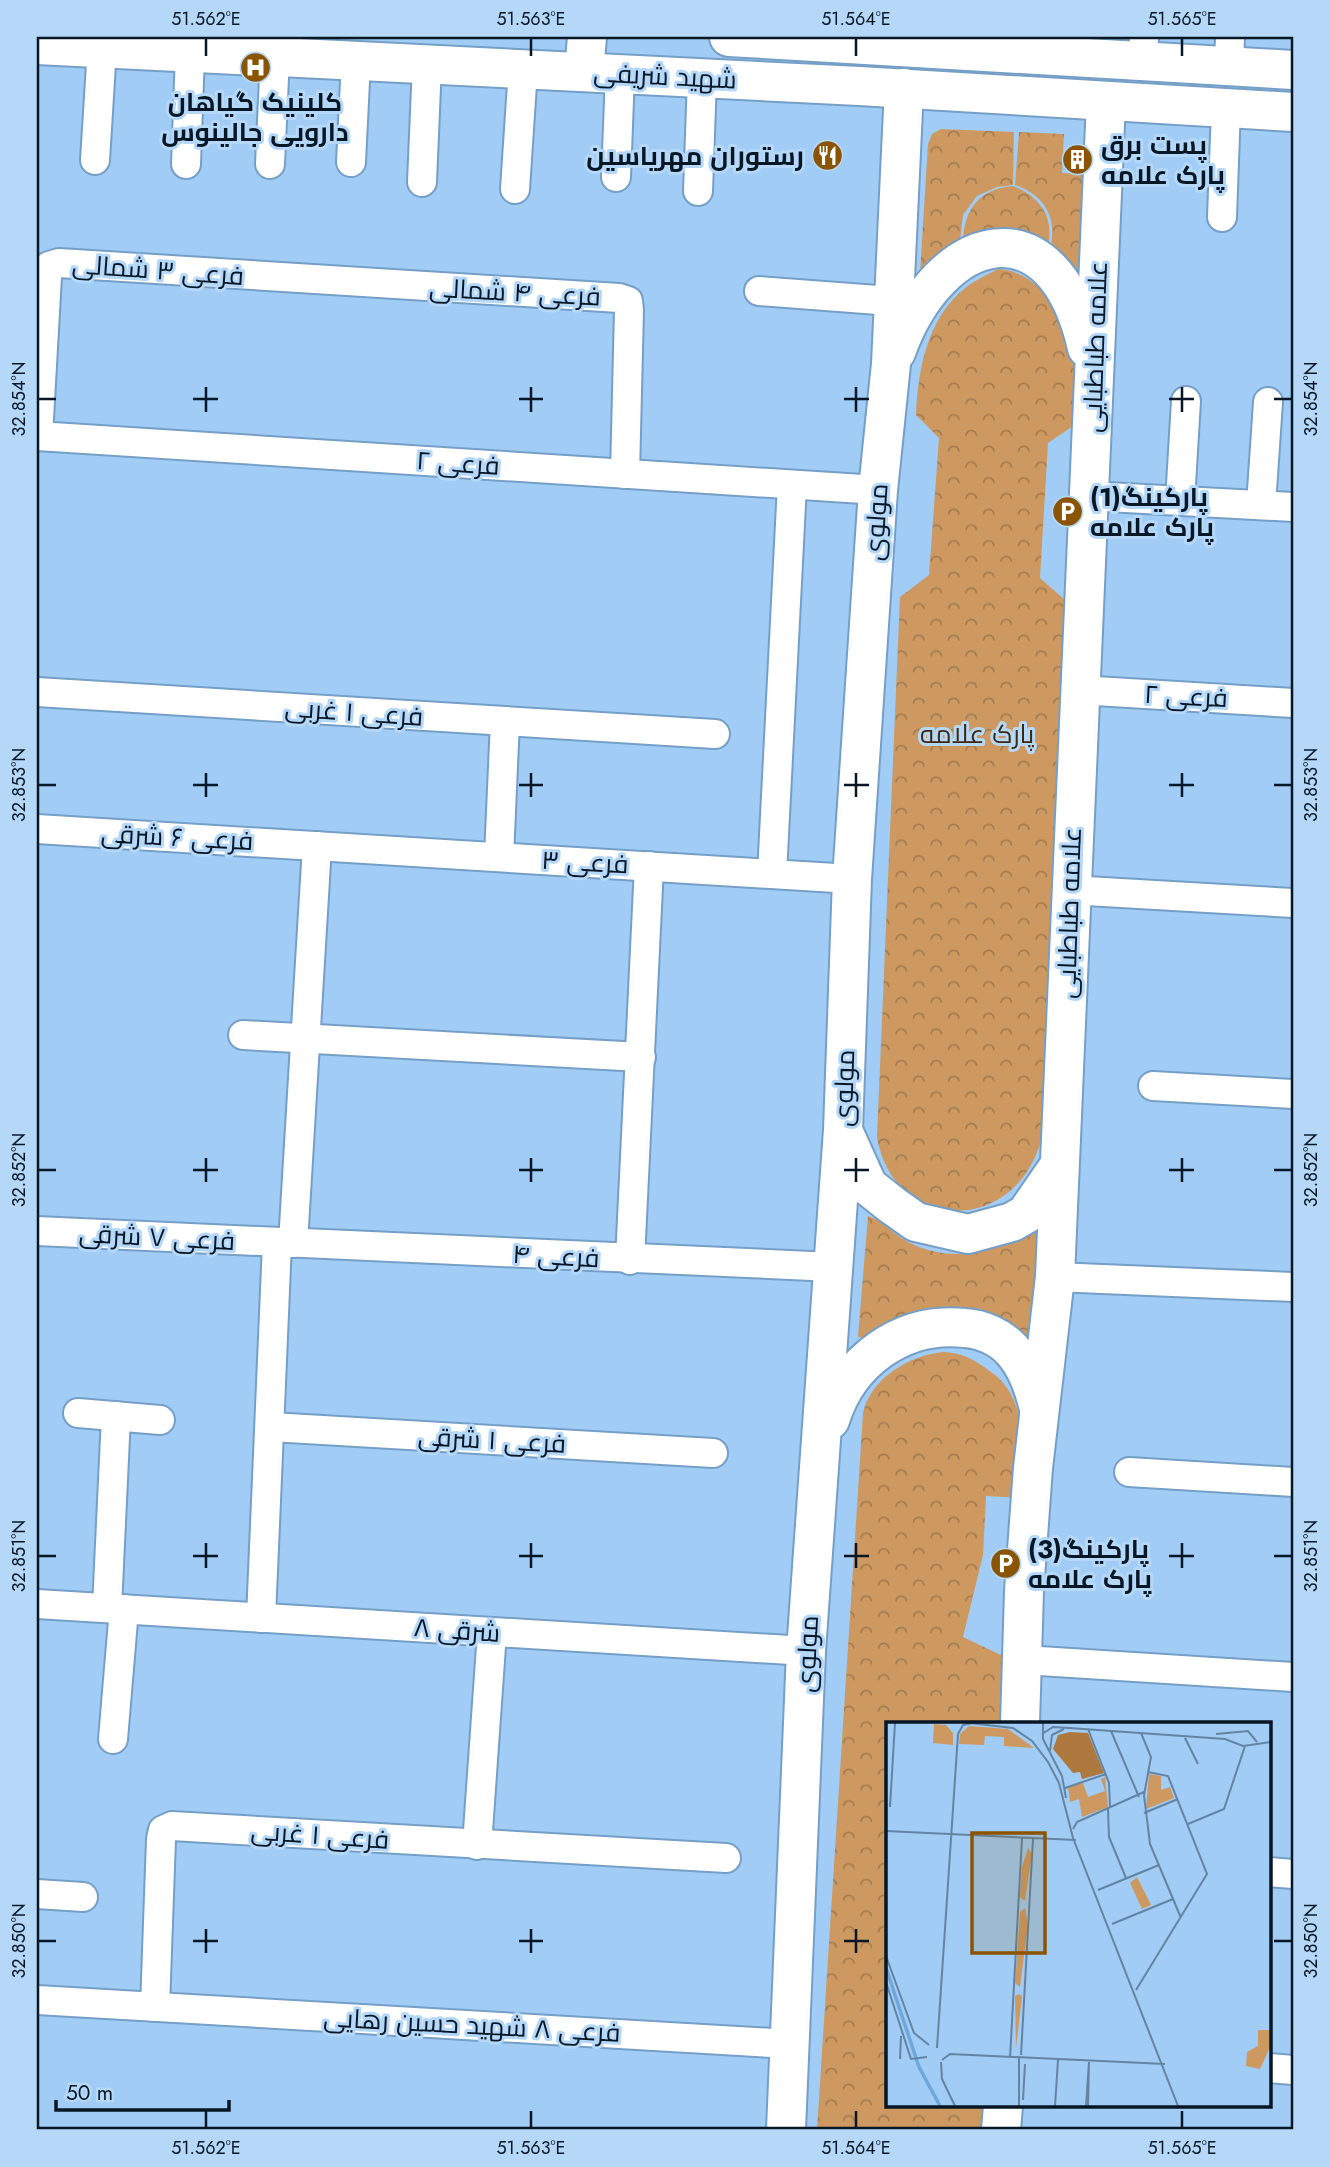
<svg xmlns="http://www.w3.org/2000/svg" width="1330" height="2167" viewBox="0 0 1330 2167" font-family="Jost,Cairo,sans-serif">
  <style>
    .park { fill: url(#park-crowns) }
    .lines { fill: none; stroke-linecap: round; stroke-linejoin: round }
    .street-casing { stroke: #759fc7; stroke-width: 32 }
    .secondary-casing { stroke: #759fc7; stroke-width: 42 }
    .street { stroke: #fff; stroke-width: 28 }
    .secondary { stroke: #fff; stroke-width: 38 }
    .ticks { fill: none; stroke: #071726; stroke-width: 2.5 }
    .labels { text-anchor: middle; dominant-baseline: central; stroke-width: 6; stroke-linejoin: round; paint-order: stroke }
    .street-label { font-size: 26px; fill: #071726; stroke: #b5d8f9 }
    .poi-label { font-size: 26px; font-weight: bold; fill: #071726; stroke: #b5d8f9; text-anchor: start }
    .park-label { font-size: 26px; fill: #3e280d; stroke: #b5d8f9 }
    .inset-river { fill: none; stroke: #6da7dc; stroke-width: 3.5 }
    .inset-road { fill: none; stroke: #6384a2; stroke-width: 2 }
    .view { fill: #8a5403; fill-opacity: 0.15; stroke: #8a5403; stroke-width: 3.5 }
    .inset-edge { fill: none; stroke: #071726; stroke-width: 3.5 }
    .neatline { fill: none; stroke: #071726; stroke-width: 2.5 }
    .ticks-label { font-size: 18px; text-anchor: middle; fill: #071726 }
  </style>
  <defs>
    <pattern id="park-crowns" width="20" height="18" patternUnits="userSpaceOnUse" patternTransform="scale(1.75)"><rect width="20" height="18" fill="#cd9961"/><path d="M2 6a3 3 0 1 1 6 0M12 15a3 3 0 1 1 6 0" fill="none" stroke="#a47c50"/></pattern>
  </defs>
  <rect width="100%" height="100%" fill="#a1ccf5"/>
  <g class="park">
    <path d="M941,129L1014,132L1013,185L997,187L977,196L963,215L960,241L919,289L928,144L932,134Z"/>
    <path d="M1019,132L1064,134L1062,173L1093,174L1085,291L1049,253C1059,220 1046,196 1015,185Z"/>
    <path d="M1013,186C1044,198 1056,222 1046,253L963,241C964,208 980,189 1013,186Z"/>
    <path d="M998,269C1045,271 1072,331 1079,373C1081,388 1079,406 1079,422L1048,443L1040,578L1066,601L1041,1141C1012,1239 892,1230 877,1137L900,597L929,575L939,438L916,415C918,370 927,319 964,289C973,281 987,275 998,269Z"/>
    <path d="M868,1216C883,1220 895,1236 910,1243C956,1265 999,1251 1039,1225L1038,1348L858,1337Z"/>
    <path d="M943,1352C961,1353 972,1358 987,1369C1032,1398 1021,1451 1021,1498L986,1496L983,1555L963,1637L1007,1658L1005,1724H887V2106H983L981,2130H817L863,1413C871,1378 908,1356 943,1352Z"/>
  </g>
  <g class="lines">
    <defs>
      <g id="street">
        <path d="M1143,61L1144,37"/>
        <path d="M1229,66L1230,37"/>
        <path d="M95,160L102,48"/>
        <path d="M351,162L356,61"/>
        <path d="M186,164L190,53"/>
        <path d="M270,164L275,56"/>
        <path d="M616,177L620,74"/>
        <path d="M422,182L427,64"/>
        <path d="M515,189L523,69"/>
        <path d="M698,191L702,78"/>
        <path d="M1222,217L1226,108"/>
        <path d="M759,291L891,301"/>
        <path d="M37,436L878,490"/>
        <path d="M38,436L47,277L49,266L59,263L619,298L628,301L629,310L625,474"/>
        <path d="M1089,496L1293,507"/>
        <path d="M1180,501L1186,401"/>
        <path d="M1261,505L1268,402"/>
        <path d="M1079,690L1293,703"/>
        <path d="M37,692L715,734"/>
        <path d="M37,829L852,879"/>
        <path d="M499,857L505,721"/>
        <path d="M772,874L792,485"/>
        <path d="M1069,890L1293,903"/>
        <path d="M243,1035L641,1057"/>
        <path d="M1153,1086L1293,1094"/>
        <path d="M37,1231L834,1267"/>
        <path d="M293,1243L317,846"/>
        <path d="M630,1260L649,866"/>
        <path d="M1055,1277L1293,1287"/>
        <path d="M78,1413L160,1420"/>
        <path d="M271,1427L713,1453"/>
        <path d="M1129,1472L1293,1482"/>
        <path d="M37,1604L806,1651"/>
        <path d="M107,1608L116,1416"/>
        <path d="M261,1618L277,1243"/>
        <path d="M1024,1660L1293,1677"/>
        <path d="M113,1739L124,1609"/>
        <path d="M477,1845L492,1632"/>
        <path d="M1269,1872L1293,1874"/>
        <path d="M37,1894L83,1897"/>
        <path d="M37,2000L790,2044"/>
        <path d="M155,2007L161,1839L163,1830L172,1826L726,1858"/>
        <path d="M1269,2068L1293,2070"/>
      </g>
      <g id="secondary">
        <path d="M729,37L1293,70"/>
        <path d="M37,45L859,86L1293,112"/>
        <path d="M584,72L587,37"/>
        <path d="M896,352C940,229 1054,200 1087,348"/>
        <path d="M845,1135L868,1186L892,1205L916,1222L968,1234L1012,1222L1026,1214L1059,1166"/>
        <path d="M830,1420C848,1361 902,1321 965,1328C982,1329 1000,1337 1012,1350C1027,1367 1033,1386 1039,1408"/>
        <path d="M1020,1724L1024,1591L1033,1468L1055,1277L1106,101"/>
        <path d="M786,2130L806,1651L843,1130L852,879L878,490L891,364L904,88"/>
        <path d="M1001,2130L1003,2106"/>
      </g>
    </defs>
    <use href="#street" class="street-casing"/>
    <use href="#secondary" class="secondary-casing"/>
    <use href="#street" class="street"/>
    <use href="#secondary" class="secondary"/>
  </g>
  <path class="ticks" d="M206,38V56M531,38V56M856,38V56M1182,38V56M206,387V412M531,387V412M856,387V412M1182,387V412M38,399H56M193,399H218M519,399H543M844,399H869M1169,399H1194M1274,399H1292M206,773V797M531,773V797M856,773V797M1182,773V797M38,785H56M193,785H218M519,785H543M844,785H869M1169,785H1194M1274,785H1292M206,1158V1182M531,1158V1182M856,1158V1182M1182,1158V1182M38,1170H56M193,1170H218M519,1170H543M844,1170H869M1169,1170H1194M1274,1170H1292M206,1543V1568M531,1543V1568M856,1543V1568M1182,1543V1568M38,1556H56M193,1556H218M519,1556H543M844,1556H869M1169,1556H1194M1274,1556H1292M206,1929V1953M531,1929V1953M856,1929V1953M38,1941H56M193,1941H218M519,1941H543M844,1941H869M1274,1941H1292M206,2111V2128M531,2111V2128M856,2111V2128M1182,2111V2128"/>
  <defs>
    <symbol id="hospital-disc" viewBox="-11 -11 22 22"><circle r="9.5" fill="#8a5403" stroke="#b5d8f9"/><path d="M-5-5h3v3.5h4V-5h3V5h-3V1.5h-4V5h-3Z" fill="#fff"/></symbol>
    <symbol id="restaurant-disc" viewBox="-11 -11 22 22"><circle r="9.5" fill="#8a5403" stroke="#b5d8f9"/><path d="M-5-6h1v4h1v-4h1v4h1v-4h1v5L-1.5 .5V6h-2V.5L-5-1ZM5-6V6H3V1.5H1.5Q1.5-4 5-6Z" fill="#fff"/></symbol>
    <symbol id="building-disc" viewBox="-11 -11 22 22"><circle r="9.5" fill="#8a5403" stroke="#b5d8f9"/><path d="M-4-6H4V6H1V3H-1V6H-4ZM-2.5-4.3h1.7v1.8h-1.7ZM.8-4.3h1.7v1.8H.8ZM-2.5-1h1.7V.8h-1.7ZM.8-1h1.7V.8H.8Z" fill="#fff"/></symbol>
    <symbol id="parking-disc" viewBox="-11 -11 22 22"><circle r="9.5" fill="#8a5403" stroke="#b5d8f9"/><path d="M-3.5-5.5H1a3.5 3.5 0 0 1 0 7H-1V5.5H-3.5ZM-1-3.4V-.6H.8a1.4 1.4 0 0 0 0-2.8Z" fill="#fff"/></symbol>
  </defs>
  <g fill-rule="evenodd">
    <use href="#hospital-disc" x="238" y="50" width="35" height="35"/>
    <use href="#restaurant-disc" x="810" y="138" width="35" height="35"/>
    <use href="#building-disc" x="1060" y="142" width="35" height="35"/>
    <use href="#parking-disc" x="1050" y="494" width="35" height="35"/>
    <use href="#parking-disc" x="988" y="1546" width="35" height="35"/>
  </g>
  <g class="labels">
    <g class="street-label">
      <text transform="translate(665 76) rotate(3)">شهید شریفی</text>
      <text transform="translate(158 270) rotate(4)">فرعی ۳ شمالی</text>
      <text transform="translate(515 292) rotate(3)">فرعی ۴ شمالی</text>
      <text transform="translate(1095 347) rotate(-88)">علامه طباطبایی</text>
      <text transform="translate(458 463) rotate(4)">فرعی ۲</text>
      <text transform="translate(876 522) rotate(-86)">مولوی</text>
      <text transform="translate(1186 696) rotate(3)">فرعی ۲</text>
      <text transform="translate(354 712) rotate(4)">فرعی ۱ غربی</text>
      <text transform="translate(177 837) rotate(3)">فرعی ۶ شرقی</text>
      <text transform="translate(585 862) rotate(3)">فرعی ۳</text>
      <text transform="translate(1069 913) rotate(-88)">علامه طباطبایی</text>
      <text transform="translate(844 1088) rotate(-88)">مولوی</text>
      <text transform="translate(157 1237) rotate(3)">فرعی ۷ شرقی</text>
      <text transform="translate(556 1256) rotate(3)">فرعی ۴</text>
      <text transform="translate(492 1440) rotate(3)">فرعی ۱ شرقی</text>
      <text transform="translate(457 1630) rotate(4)">۸ شرقی</text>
      <text transform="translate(807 1654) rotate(-87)">مولوی</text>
      <text transform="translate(320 1835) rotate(4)">فرعی ۱ غربی</text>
      <text transform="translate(472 2025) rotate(3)">فرعی ۸ شهید حسین رهایی</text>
    </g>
    <g class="poi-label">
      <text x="255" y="102" text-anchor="middle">کلینیک گیاهان<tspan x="255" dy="30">دارویی جالینوس</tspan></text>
      <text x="1101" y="145">پست برق<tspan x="1101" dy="30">پارک علامه</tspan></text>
      <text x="804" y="156" text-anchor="end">رستوران مهریاسین</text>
      <text x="1090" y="497">پارکینگ(1)<tspan x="1090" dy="30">پارک علامه</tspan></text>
      <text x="1028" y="1549">پارکینگ(3)<tspan x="1028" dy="30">پارک علامه</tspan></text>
    </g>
    <g class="park-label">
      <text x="977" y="734">پارک علامه</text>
    </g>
  </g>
  <g transform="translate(886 1722)">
    <rect width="385" height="385" fill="#a1ccf5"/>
    <path d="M184,10L202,11L218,51L196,57L194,50L187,51L167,27L172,13Z" fill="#ad793e"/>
    <path d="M48,2L60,3L67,11V23L47,21ZM83,4L122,7L148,26L118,24V15L99,14L98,23L73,22L74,12ZM263,52L275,54V68L284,65L288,76L260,87ZM219,55L222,85L196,95L193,77L184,80L182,65L197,61L202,75L219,69L215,57ZM142,126L146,132L139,179L134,175L136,145ZM251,155L265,183L256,187L244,161ZM139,186L142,203L134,265L129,261L130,248L134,190ZM133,272L136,274L130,326L129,274ZM372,308H385V323L374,347L360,344L361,330L372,324Z" fill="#cd9961"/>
    <path class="inset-river" d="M0,246L33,345M33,345L54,384"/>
    <path class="inset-road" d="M83,1L127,6L146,19L162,40L173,61L187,116L292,384M157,1V17L176,54L180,76M202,7L223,61L224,86M225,9L253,75M255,11L265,35L258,73L264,122L295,196M156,12L167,5L183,6L339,17L357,24L385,20M330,12L362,9L371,20M298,14L312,42M164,29L166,13L178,7M179,66L220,52M4,85L9,1M222,87L223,115L240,156M258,91L292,77M302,102L338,87L359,24M187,107L191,100L258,70M0,109L190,118M212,168L273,143M226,202L287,177M0,234L28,311L43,323M0,260L25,337L41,335M250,268L321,152L282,54L262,50M51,326L72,12L77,3L88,1M135,333L147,117M124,336L136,116M133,336V384M14,337L15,314M56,338L64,332L279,342M55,340L56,357L69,384M137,378L139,342M169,384L172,338M200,384L203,340L202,384"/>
    <path class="view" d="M86,111H159V231H86Z"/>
    <rect width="385" height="385" class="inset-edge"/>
  </g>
  <rect width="1330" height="2167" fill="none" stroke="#b5d8f9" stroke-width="77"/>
  <path d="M56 2100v10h173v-10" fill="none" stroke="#071726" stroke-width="3.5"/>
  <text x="66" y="2100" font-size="21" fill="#071726" stroke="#b5d8f9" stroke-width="5" paint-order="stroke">50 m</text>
  <rect x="38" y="38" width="1254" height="2090" class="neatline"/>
  <g class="ticks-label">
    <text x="206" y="25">51.562°E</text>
    <text x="531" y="25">51.563°E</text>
    <text x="856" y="25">51.564°E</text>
    <text x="1182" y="25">51.565°E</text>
    <text transform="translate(19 399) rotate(-90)" y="6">32.854°N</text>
    <text transform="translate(1311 399) rotate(-90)" y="6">32.854°N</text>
    <text transform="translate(19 785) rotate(-90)" y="6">32.853°N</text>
    <text transform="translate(1311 785) rotate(-90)" y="6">32.853°N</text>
    <text transform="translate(19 1170) rotate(-90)" y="6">32.852°N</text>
    <text transform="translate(1311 1170) rotate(-90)" y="6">32.852°N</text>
    <text transform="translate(19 1556) rotate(-90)" y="6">32.851°N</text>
    <text transform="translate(1311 1556) rotate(-90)" y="6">32.851°N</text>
    <text transform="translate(19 1941) rotate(-90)" y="6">32.850°N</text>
    <text transform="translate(1311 1941) rotate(-90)" y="6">32.850°N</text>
    <text x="206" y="2154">51.562°E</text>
    <text x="531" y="2154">51.563°E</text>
    <text x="856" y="2154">51.564°E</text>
    <text x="1182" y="2154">51.565°E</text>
  </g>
</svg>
